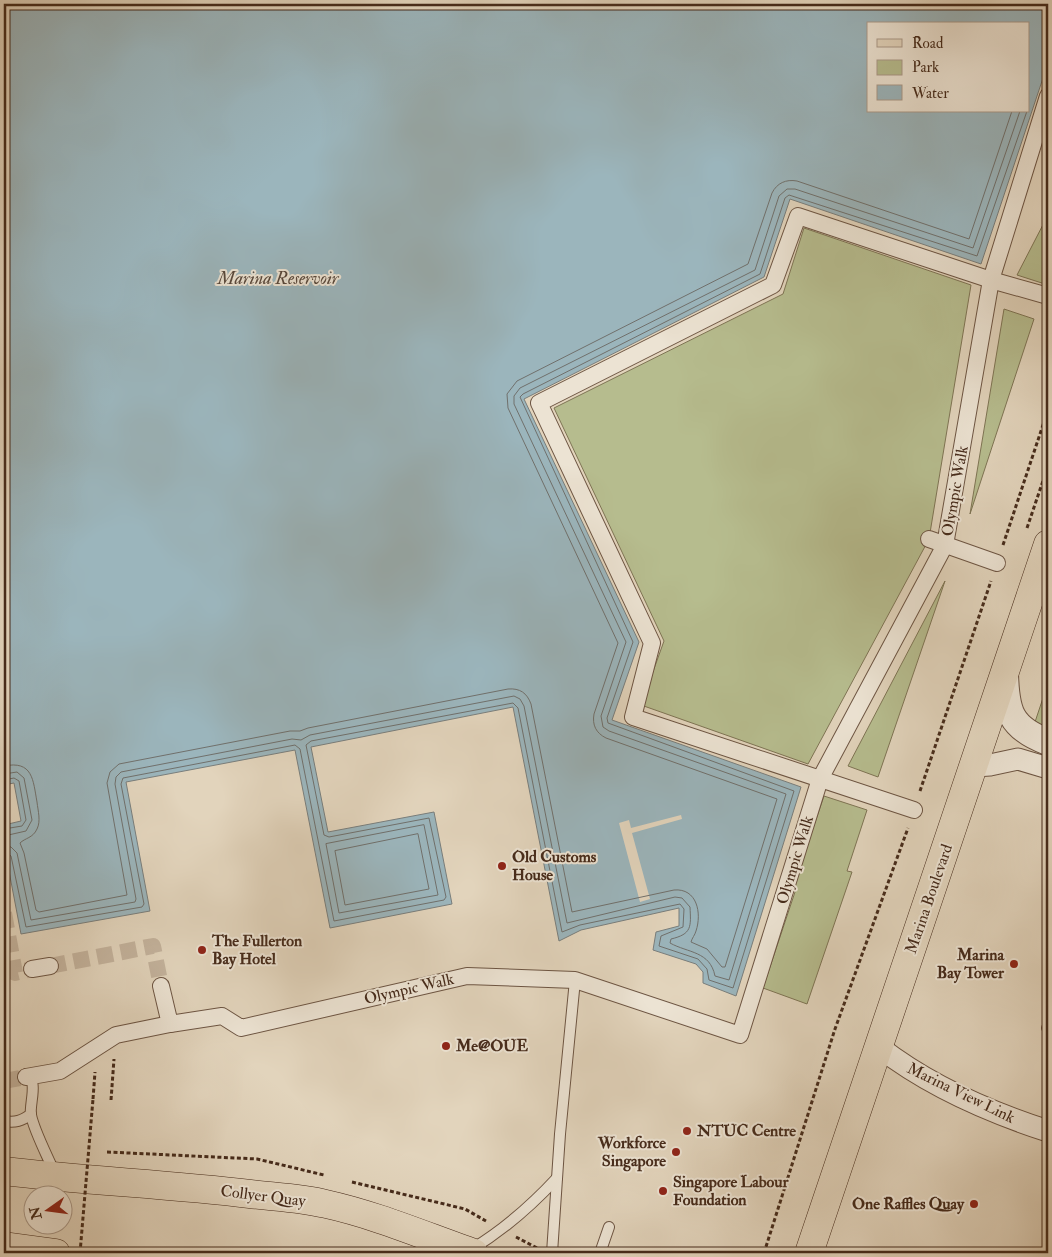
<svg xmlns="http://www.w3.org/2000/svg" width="1052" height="1257" viewBox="0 0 1052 1257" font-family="'IM FELL Double Pica',serif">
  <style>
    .green { fill: #b6bc8e; stroke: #7e7454 }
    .water { fill: #9bb5bc; stroke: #797e7c; fill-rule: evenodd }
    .pier { fill: #e2d4bc }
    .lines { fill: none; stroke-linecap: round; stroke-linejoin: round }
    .shore { stroke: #70706c; stroke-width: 1 }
    .pedestrian-tunnel { stroke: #c3b29c; stroke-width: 16; stroke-dasharray: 16 8; stroke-linecap: butt }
    .service-casing { stroke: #6d5543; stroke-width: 12 }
    .pedestrian-casing { stroke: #6d5543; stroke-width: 18 }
    .minor-casing { stroke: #6d5543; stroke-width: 23 }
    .tertiary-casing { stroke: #6d5543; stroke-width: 28 }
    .primary-casing { stroke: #462b1b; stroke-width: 29 }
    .trunk-casing { stroke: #462b1b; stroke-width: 29 }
    .path { stroke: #462b1b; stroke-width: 3; stroke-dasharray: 4 2.5; stroke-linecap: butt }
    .service { stroke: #ece3d3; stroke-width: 10 }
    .pedestrian { stroke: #ece3d3; stroke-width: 16 }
    .minor { stroke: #ece3d3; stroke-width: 21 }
    .tertiary { stroke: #ece3d3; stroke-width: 26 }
    .primary { stroke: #e2d4bc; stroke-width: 28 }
    .trunk { stroke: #e2d4bc; stroke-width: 28 }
    .path-bridge { stroke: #462b1b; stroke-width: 3; stroke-dasharray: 4 2.5; stroke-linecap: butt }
    .poi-dot { fill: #8f2418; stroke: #ece3d3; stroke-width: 2 }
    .labels { text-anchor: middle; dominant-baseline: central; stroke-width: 4; stroke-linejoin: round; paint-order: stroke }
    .street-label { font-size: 16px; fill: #462b1b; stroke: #ece3d3 }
    .poi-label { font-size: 16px; font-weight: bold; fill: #462b1b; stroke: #ece3d3; text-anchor: start }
    .water-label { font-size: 18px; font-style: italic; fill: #57473b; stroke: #ece3d3 }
  </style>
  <rect width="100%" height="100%" fill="#e2d4bc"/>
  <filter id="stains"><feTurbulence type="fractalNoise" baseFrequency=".004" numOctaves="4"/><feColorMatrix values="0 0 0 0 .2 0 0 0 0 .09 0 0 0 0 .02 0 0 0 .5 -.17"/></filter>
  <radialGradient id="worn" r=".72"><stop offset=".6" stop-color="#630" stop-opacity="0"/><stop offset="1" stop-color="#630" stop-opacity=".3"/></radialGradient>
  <g class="green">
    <path d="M1048,215V285L1017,275Z"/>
    <path d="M804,228L971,285L929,539L808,764L641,705L664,641L554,408L783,294Z"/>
    <path d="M1004,309L1034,319L970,514Z"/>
    <path d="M945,581L878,777L848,766Z"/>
    <path d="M1048,683V734L1033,728Z"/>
    <path d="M824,796L867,810L847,871L852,872L807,1004L763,988L796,889L793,887Z"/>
  </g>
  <path class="water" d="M4,4H1048V63L981,264L790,199L764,277L524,399L639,642L612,720L801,787L736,996L703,983V972L696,964L653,950L656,932L679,926V908L581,930L559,941L513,707L311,747L328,832L434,812L452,904L330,928L295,750L126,782L150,911L21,934L4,845V825L21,821L14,783L4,785ZM868,24H1028V111H868Z"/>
  <path class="pier" d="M681,815L682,819L632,833L650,899L640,902L619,823L629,820L631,828Z"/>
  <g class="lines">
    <g class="shore">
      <path d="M4,766C33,760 33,780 37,802C38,811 41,821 37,829C33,838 25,838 20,843L24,853L36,910L39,912L127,895L107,783L110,772L119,764L290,731H300L308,728L508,689C520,688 527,693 531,704L572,912L674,890C697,888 702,913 696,931C695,935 692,938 691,942L707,949L722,967H725L777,799L606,738C596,733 592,725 594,714L618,643L508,408L507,394L517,381L748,264L772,193C777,183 786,179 797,181L969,239L1012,111"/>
      <path d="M4,774L17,772L24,778L32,820L26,831L4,836"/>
      <path d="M4,780L14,778L19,781L26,820L22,826L4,829"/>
      <path d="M424,825L438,895L339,913L326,844Z"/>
      <path d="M418,834L429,889L345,905L335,851Z"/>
      <path d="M4,845L11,847L17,853L31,920L135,902L136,899L115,784L116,777L121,772L292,739L301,740L310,735L514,696L520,699L524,706L567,923L675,897L682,898L690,907C691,927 692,934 671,939L670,943C688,953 710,951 715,976L729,980L786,794L609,731L603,727L601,716L626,642L514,404V396L520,388L755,270L779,196L787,189H795L973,248L1020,111"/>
      <path d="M4,851L11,856L26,927L142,907L144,904L121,784L123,778L295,745L300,749L334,921L444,900L446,897L429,818L329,837L324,835L306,745L311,741L513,703L518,708L562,932L580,925L680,904L684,909L683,927L661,936L659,946L698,959L707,969L709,980L733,988L794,791L608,723L607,718L633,642L520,397L523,394L760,274L785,198L789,195L977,256L1027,111"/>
    </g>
    <g class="pedestrian-tunnel">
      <path d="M4,913L15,973L32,969"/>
      <path d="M50,966L153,946L161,986"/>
      <path d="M4,1081L26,1077"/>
    </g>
    <defs>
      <g id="service">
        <path d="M1047,1028L1048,1029"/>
        <path d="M26,1074C39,1081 29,1104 31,1115C34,1131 49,1159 55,1174"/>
        <path d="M4,1121C15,1123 22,1121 31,1114"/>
        <path d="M472,1249C505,1229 531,1206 557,1178"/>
        <path d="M552,1253L560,1134L575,980"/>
        <path d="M600,1253L609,1227"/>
      </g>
      <g id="pedestrian">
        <path d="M929,539L997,563"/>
        <path d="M914,810L633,717L652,643L539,403L773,285L798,216L991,280L1048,296"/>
        <path d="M32,969L50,966"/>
        <path d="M161,986L170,1024L222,1016L241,1028L467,976L575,980L740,1035L820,779L945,545L991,280L1048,96"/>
        <path d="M26,1077L60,1071L116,1035L170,1024"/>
      </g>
      <g id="minor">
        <path d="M975,766L990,765L1018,759L1048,768"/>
        <path d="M879,1047C928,1085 989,1112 1048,1131"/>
      </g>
      <path id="tertiary" d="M1005,673C1006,711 1010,728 1048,742"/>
      <path id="primary" d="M809,1253L1048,544"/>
      <g id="trunk">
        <path d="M4,1171C86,1181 168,1184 250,1194C275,1197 301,1198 326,1204C376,1215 425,1236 474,1253"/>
        <path d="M4,1246L56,1253"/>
      </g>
    </defs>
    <use href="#service" class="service-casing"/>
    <use href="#pedestrian" class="pedestrian-casing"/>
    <use href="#minor" class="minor-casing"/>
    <use href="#tertiary" class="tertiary-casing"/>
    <use href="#primary" class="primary-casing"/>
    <use href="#trunk" class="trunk-casing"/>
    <g class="path">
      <path d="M1027,528L1048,466"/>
      <path d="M1003,545L1048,410"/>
      <path d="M920,791L991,581"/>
      <path d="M93,1099L95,1072"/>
      <path d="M111,1100L114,1059"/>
      <path d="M107,1152L257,1159L324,1175"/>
      <path d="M352,1182L465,1209L486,1221"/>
      <path d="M516,1237L537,1248"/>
      <path d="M764,1253L835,1029L908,828"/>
    </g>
    <use href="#service" class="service"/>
    <use href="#pedestrian" class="pedestrian"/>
    <use href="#minor" class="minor"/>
    <use href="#tertiary" class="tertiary"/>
    <use href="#primary" class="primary"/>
    <use href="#trunk" class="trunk"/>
    <path class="path-bridge" d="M80,1253L93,1099"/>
  </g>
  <g class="poi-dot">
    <circle cx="502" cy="866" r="5"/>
    <circle cx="202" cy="950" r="5"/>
    <circle cx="1014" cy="964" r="5"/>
    <circle cx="446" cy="1046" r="5"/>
    <circle cx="687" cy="1131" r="5"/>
    <circle cx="676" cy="1152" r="5"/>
    <circle cx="663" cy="1191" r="5"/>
    <circle cx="974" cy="1204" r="5"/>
  </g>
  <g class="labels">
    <g class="street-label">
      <text transform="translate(955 491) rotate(-80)">Olympic Walk</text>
      <text transform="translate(795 860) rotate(-73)">Olympic Walk</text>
      <text transform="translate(929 899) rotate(-71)">Marina Boulevard</text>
      <text transform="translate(409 989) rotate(-13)">Olympic Walk</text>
      <text transform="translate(961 1093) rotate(26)">Marina View Link</text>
      <text transform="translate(263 1196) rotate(7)">Collyer Quay</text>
    </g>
    <g class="poi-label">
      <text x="512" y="857">Old Customs<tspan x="512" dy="18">House</tspan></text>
      <text x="212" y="941">The Fullerton<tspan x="212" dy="18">Bay Hotel</tspan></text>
      <text x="1004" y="955" text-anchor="end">Marina<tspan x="1004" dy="18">Bay Tower</tspan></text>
      <text x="456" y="1046">Me@OUE</text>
      <text x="697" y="1131">NTUC Centre</text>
      <text x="666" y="1143" text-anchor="end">Workforce<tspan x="666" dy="18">Singapore</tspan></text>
      <text x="673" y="1182">Singapore Labour<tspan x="673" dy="18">Foundation</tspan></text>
      <text x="964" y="1204" text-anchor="end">One Raffles Quay</text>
    </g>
    <g class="water-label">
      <text x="278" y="278">Marina Reservoir</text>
    </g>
  </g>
  <rect width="1052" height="1257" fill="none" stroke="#e2d4bc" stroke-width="20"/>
  <rect x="5" y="5" width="1042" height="1247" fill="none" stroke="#462b1b" stroke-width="2.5"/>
  <rect x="10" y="10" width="1032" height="1237" fill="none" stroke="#462b1b"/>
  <rect x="867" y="22" width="162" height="90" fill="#ece3d3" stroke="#aa9989"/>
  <rect x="877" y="39" width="25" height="8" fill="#e2d4bc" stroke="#aa9989"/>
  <text x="912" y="48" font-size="15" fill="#462b1b">Road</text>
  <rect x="877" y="60" width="25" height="15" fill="#b6bc8e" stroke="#aa9989"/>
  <text x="912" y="72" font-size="15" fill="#462b1b">Park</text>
  <rect x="877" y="85" width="25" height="15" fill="#9bb5bc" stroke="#aa9989"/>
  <text x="912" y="98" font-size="15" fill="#462b1b">Water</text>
  <g transform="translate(48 1210) rotate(256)"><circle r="24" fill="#ece3d3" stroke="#aa9989"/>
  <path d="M0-4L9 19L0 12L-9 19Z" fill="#8f2418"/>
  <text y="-8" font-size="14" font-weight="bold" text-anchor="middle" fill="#462b1b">N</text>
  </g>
  <rect width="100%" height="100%" filter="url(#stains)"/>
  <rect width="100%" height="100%" fill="url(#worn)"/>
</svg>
